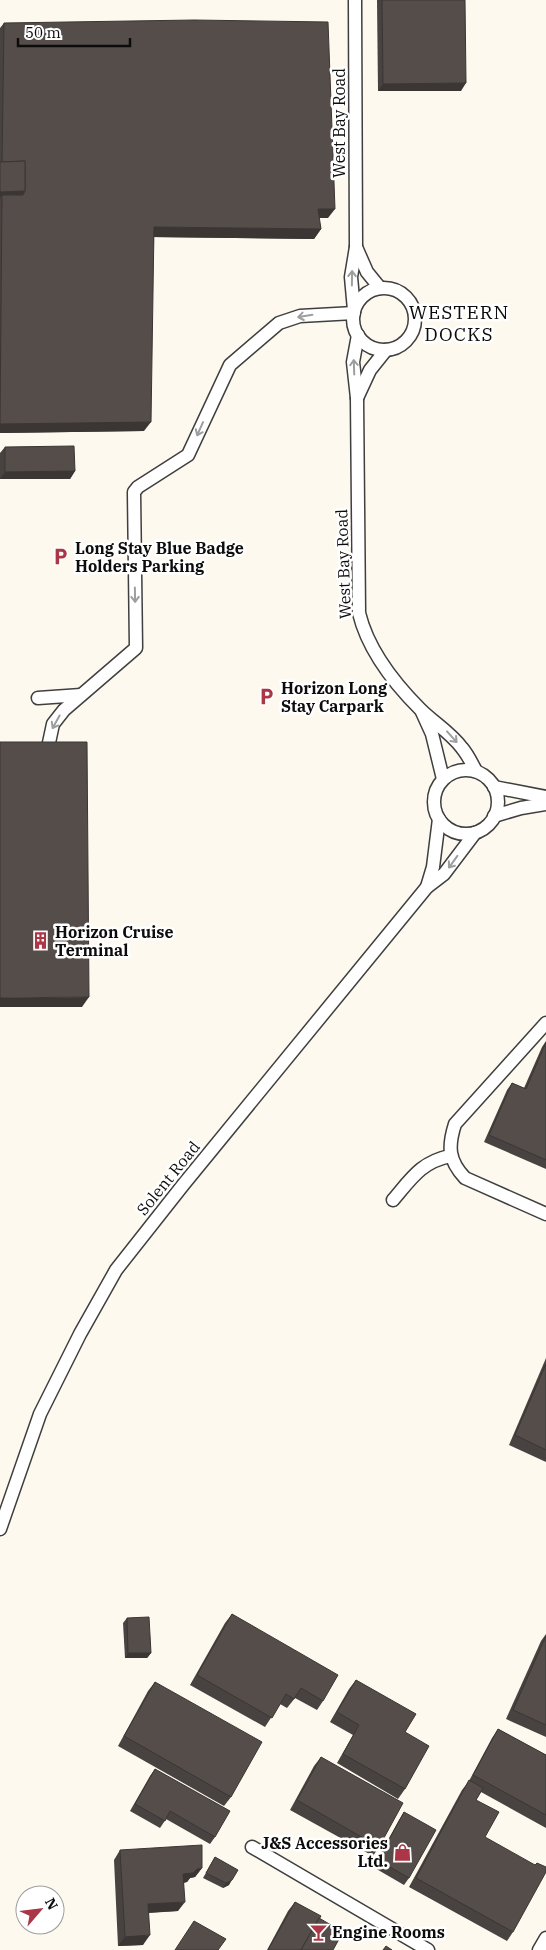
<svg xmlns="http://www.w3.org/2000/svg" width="546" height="1950" viewBox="0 0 546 1950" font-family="'IBM Plex Serif',serif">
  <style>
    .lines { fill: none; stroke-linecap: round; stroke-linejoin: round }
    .street-casing { stroke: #3f3f3f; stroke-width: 15 }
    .street { stroke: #fff; stroke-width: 12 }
    .wall { fill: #484240 }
    .shaded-wall { fill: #3b3634 }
    .building { fill: #544d4a; stroke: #3b3634 }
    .oneway { stroke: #9e9e9e }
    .labels { text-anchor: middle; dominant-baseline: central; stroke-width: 5; stroke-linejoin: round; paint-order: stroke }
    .street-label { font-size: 16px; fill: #0c0c0c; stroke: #fff }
    .poi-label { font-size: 16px; font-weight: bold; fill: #0c0c0c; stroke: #fff; text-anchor: start }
    .quarter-label { font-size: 19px; letter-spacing: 1px; fill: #0c0c0c; stroke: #fff }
  </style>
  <rect width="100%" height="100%" fill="#fdf9ee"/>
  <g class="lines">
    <defs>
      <g id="street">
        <path d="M356,247L367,272L380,288"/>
        <circle cx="384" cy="319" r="31"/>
        <path d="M354,310L351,277L356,247L355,0"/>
        <path d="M358,335L353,362L357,398L359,613C368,650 393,682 420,709C434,723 450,732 462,748C468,755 472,764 476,771"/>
        <path d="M357,398L370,370L386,350"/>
        <path d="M38,698L81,695"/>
        <path d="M422,712L432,734L443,779"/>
        <path d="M47,752L53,724L64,710L136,648L134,492L138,487L188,455L230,365L279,323L300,316L354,313"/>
        <circle cx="466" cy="802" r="32"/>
        <path d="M494,787L546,797"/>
        <path d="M494,816L521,808L546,804"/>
        <path d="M427,887L433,867L439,819"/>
        <path d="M546,1023L455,1124C448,1146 448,1160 465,1178L546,1214"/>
        <path d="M393,1200C411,1179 421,1162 450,1156"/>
        <path d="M0,1529L40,1414L80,1334L116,1270L183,1185L427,887L444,874L475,833"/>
        <path d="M252,1847L428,1950"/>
        <path d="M539,1950L546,1938"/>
      </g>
    </defs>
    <use href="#street" class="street-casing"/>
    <use href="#street" class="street"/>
  </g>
  <g class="wall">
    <path d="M377,0H465L461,91H378Z"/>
    <path d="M4,23L328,218H319L321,229L314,239L154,237L144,431L0,433V28Z"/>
    <path d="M5,447L75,471L70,479H0V453Z"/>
    <path d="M546,1041V1169L484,1142L507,1090L512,1083L524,1088L542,1047Z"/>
    <path d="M546,1358V1462L509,1445Z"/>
    <path d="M232,1614L323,1701L317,1710L295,1698L287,1708L280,1704L265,1727L190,1685L225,1623Z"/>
    <path d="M127,1618L151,1653L147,1658H125L123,1623Z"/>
    <path d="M546,1634V1737L506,1719L541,1641Z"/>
    <path d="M356,1680L405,1732V1789L398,1799L337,1763L353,1735L330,1722L349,1689Z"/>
    <path d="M155,1682L231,1797L224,1806L118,1746L148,1691Z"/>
    <path d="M498,1729L546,1755V1828L481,1792L476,1800L485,1837L513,1932L507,1941L409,1887L462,1790L469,1781L492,1738Z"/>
    <path d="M321,1757L379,1847L373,1856L290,1810L314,1766Z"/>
    <path d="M155,1769L215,1837L210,1844L166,1819L160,1828L130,1811L150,1776Z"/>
    <path d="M404,1812L409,1878L404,1885L373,1867L399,1820Z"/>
    <path d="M120,1850L202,1868L195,1877L190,1878L187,1882L184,1883L178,1911L149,1913L143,1945L118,1946L114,1860Z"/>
    <path d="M215,1857L229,1885L223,1888L203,1878Z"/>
    <path d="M295,1902L319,1918L333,1950H267L288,1911Z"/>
  </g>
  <g class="shaded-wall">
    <path d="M466,83L461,91H378L383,84Z"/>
    <path d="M25,191L16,204L2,195L0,198V192Z"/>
    <path d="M318,209H335L328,218H311Z"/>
    <path d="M154,227L321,229L314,239L148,237Z"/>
    <path d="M151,422L144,431L0,433V424Z"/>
    <path d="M75,471L70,479H0L5,472Z"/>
    <path d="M89,997L82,1007H0V998Z"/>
    <path d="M128,1653H151L147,1658H125Z"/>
    <path d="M202,1868L195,1877L190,1878L187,1882L177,1883L183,1874L197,1869Z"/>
    <path d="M232,1880L229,1885L223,1888L226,1883Z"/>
    <path d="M185,1902L178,1911L142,1913L148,1904Z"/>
    <path d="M150,1935L143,1945L118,1946L125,1937Z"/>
  </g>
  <g class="building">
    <path d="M382,0H465L466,83L383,84Z"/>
    <path d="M194,20L328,22L335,209H318L321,229L154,227L151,422L0,424L2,195H23L25,191V161L2,162L4,23Z"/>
    <path d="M25,161V191L0,192V162Z"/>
    <path d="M74,446L75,471L5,472V447Z"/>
    <path d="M0,742H87L89,997L0,998Z"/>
    <path d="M546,1042V1160L489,1135L512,1083L526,1089Z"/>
    <path d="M546,1364V1450L515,1435Z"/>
    <path d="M232,1614L338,1675L323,1701L301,1688L294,1699L286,1694L272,1718L197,1675Z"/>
    <path d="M149,1617L151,1653H128L127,1618Z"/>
    <path d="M546,1636V1725L513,1710Z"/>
    <path d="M356,1680L416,1714L405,1732L429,1746L405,1789L343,1754L359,1725L337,1712Z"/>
    <path d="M155,1682L262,1742L231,1797L124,1736Z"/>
    <path d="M498,1729L546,1755V1815L473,1775Z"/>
    <path d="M321,1757L403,1803L379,1847L297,1800Z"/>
    <path d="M155,1769L230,1811L215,1837L170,1811L165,1821L135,1804Z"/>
    <path d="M469,1780L483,1788L476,1800L499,1812L485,1837L535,1865L537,1863L546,1867V1872L513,1932L416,1878Z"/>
    <path d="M404,1812L436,1830L409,1878L378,1860Z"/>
    <path d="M202,1845V1868L197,1869L193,1873L183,1874L185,1902L148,1904L150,1935L125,1937L120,1850Z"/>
    <path d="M215,1857L238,1870L232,1880L226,1883L206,1873Z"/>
    <path d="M295,1902L321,1916L301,1950H268Z"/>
    <path d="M319,1918L343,1932L333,1950H301Z"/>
    <path d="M194,1921L226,1939L218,1950H175Z"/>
    <path d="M386,1946L392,1950H383Z"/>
  </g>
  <defs><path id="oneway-shaft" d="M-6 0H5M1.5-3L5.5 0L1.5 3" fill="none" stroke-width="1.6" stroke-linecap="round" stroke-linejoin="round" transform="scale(1.25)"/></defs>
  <g class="oneway">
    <use href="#oneway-shaft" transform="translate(352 278) rotate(-89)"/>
    <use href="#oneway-shaft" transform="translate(305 316) rotate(171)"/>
    <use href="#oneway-shaft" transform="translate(354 367) rotate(-92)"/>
    <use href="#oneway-shaft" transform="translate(200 429) rotate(114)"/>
    <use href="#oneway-shaft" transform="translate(135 595) rotate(89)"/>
    <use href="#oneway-shaft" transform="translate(56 722) rotate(119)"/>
    <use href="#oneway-shaft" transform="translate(452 737) rotate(48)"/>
    <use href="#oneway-shaft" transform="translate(453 862) rotate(126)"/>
  </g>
  <defs>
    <symbol id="parking-bare" viewBox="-9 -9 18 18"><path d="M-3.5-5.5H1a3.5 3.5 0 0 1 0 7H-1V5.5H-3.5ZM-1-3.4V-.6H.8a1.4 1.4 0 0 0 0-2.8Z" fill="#aa3646" stroke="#fff" stroke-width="2.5" paint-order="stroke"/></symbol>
    <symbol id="building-bare" viewBox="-9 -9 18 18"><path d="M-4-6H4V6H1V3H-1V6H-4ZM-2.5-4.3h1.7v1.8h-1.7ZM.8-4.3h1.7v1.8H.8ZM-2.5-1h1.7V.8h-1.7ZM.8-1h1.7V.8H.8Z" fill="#aa3646" stroke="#fff" stroke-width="2.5" paint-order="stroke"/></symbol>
    <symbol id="shop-bare" viewBox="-9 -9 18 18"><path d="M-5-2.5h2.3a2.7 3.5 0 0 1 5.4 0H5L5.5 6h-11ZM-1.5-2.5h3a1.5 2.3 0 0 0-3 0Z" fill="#aa3646" stroke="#fff" stroke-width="2.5" paint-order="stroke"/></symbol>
    <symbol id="bar-bare" viewBox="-9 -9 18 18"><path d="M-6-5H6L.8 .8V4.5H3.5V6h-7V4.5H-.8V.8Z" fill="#aa3646" stroke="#fff" stroke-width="2.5" paint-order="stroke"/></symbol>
  </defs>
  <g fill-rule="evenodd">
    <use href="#parking-bare" x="48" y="544" width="25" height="25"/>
    <use href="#parking-bare" x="254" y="684" width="25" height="25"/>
    <use href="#building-bare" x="28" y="928" width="25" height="25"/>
    <use href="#shop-bare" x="390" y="1840" width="25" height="25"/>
    <use href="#bar-bare" x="306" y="1920" width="25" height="25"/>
  </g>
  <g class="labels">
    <g class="street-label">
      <text transform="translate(339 123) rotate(-90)">West Bay Road</text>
      <text transform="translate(343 564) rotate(-92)">West Bay Road</text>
      <text transform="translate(168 1178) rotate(-51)">Solent Road</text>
    </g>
    <g class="poi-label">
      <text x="75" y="548">Long Stay Blue Badge<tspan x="75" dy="18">Holders Parking</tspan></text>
      <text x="281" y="688">Horizon Long<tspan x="281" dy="18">Stay Carpark</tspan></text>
      <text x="55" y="932">Horizon Cruise<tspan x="55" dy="18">Terminal</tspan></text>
      <text x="388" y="1843" text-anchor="end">J&amp;S Accessories<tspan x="388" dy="18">Ltd.</tspan></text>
      <text x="332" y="1932">Engine Rooms</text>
    </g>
    <g class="quarter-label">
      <text x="459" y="312">WESTERN<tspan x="459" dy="22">DOCKS</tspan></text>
    </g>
  </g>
  <g transform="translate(40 1910) rotate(62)"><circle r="24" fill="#ffffff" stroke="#9e9e9e"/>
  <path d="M0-4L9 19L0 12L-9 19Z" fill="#aa3646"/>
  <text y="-8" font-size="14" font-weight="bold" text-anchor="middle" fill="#0c0c0c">N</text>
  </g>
  <path d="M18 38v8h112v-8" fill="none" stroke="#0c0c0c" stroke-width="2.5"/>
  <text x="25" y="38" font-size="15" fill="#0c0c0c" stroke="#ffffff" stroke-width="4" paint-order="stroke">50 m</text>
</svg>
